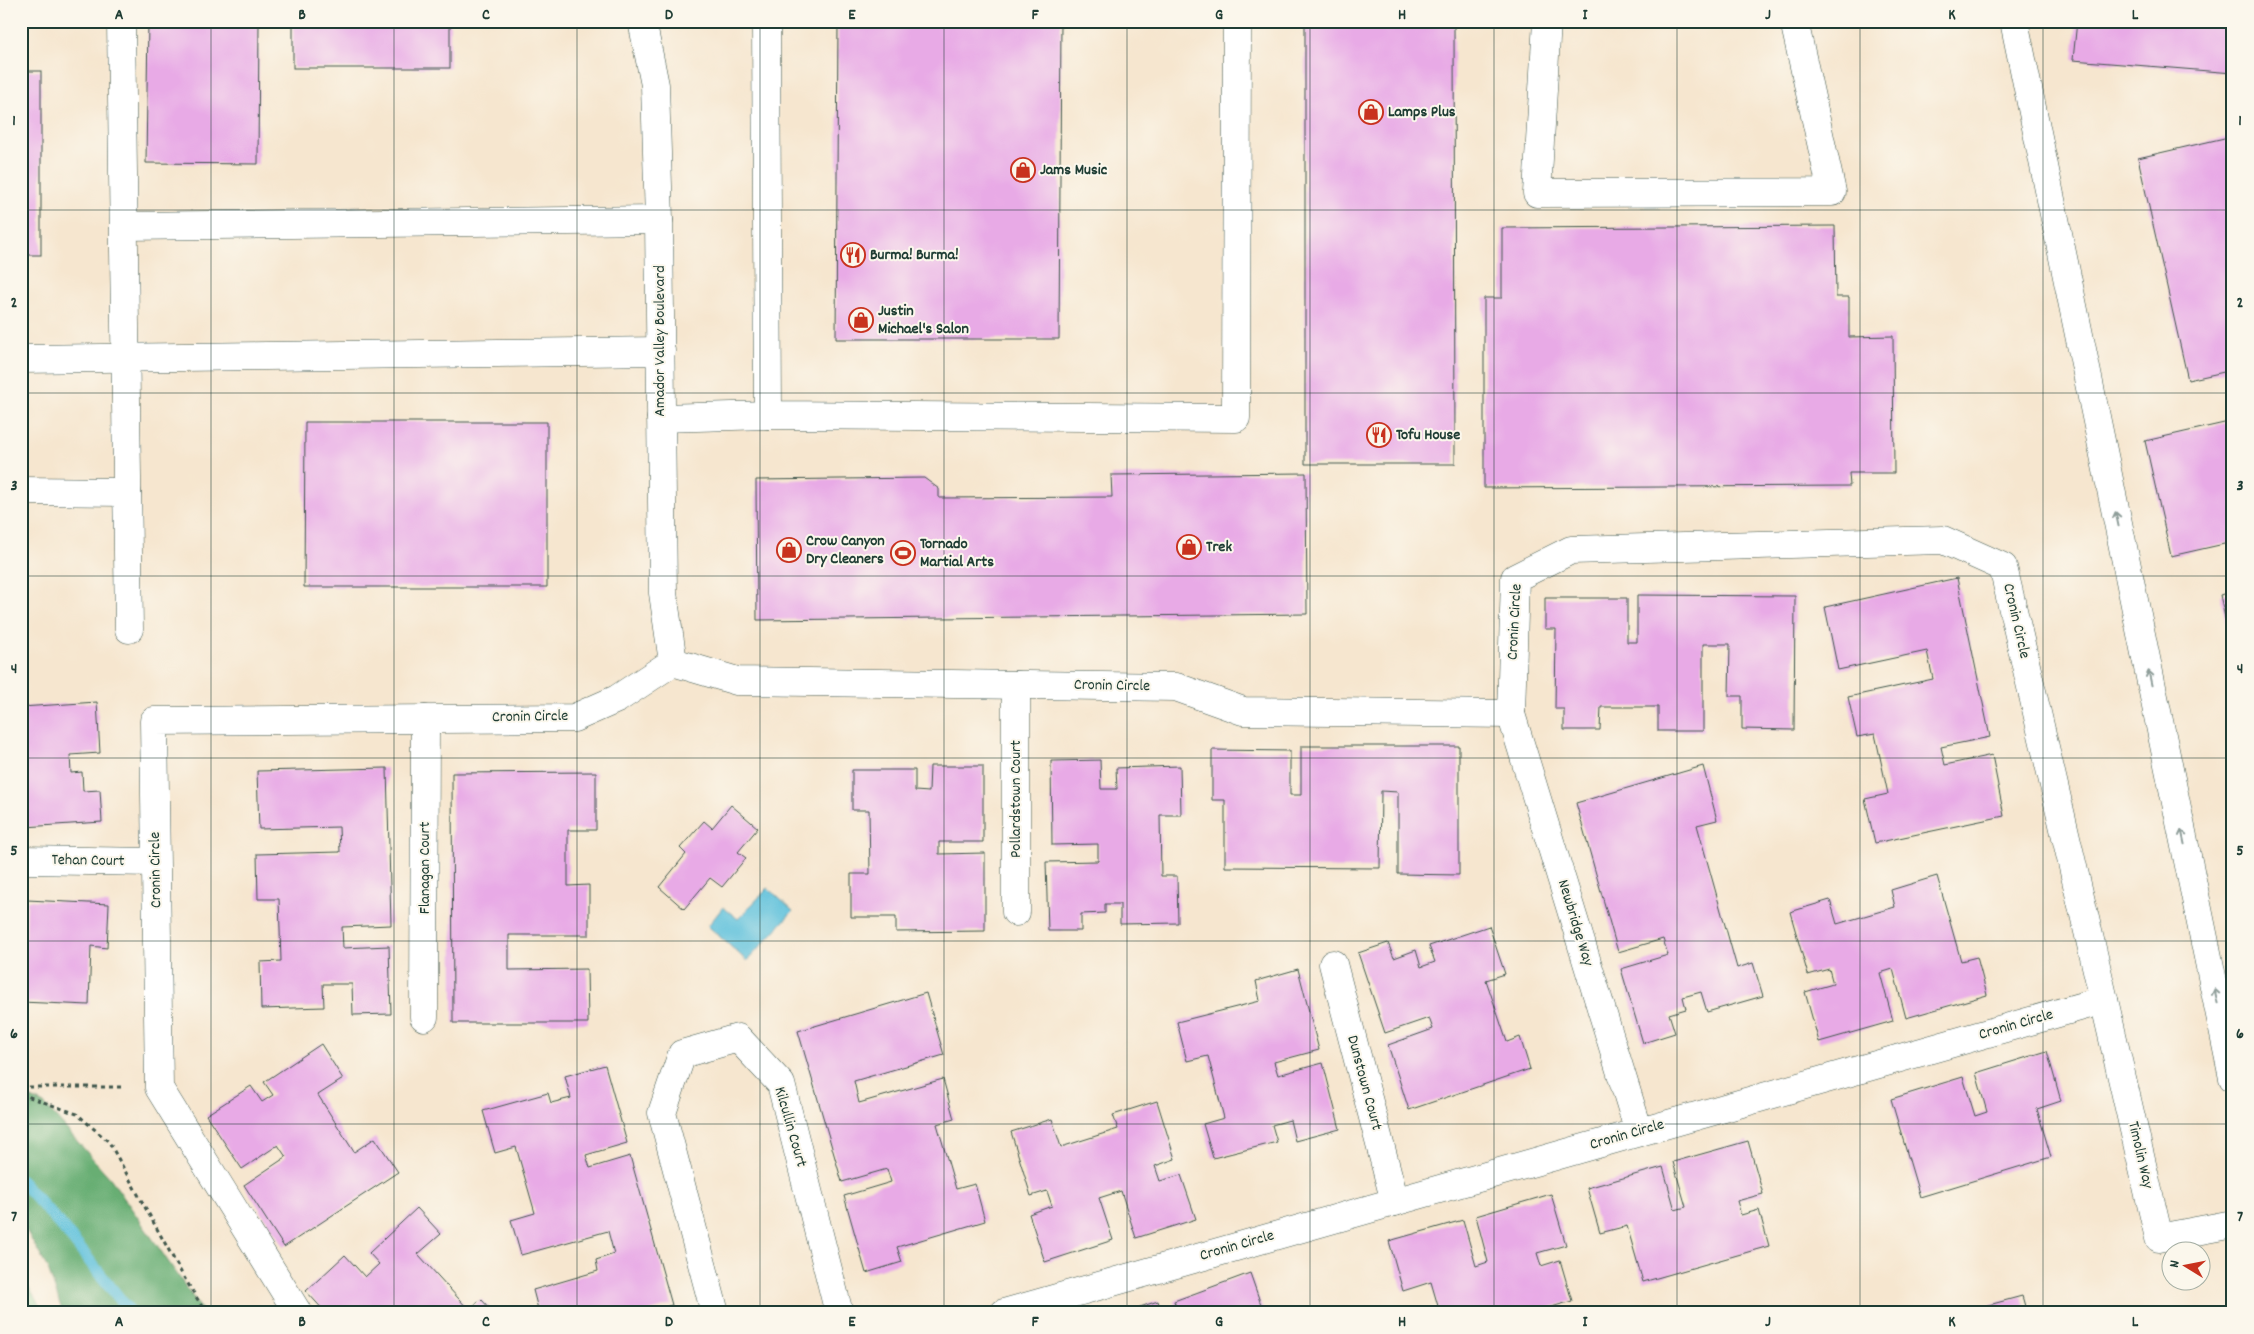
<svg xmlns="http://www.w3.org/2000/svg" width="2254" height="1334" viewBox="0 0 2254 1334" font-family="Dekko,sans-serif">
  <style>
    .green { fill: #81ca86; stroke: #50845d }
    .forest { fill: #68ae73; stroke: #447654 }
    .water { fill: #5ec1dc; stroke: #3e7f88 }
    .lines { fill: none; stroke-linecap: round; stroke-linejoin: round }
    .stream { stroke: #5ec1dc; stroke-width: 12 }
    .building { fill: #e8aae6 }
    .minor-casing { stroke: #3f564b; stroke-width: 29 }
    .path { stroke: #3f564b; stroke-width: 3; stroke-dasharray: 4 4; stroke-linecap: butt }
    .minor { stroke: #fff; stroke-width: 28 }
    .oneway { stroke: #8f9e9a }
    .grid { fill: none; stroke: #1f3d34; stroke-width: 1; stroke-opacity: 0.55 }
    .labels { text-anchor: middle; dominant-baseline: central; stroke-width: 4; stroke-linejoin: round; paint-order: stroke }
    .poi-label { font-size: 16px; font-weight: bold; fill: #1f3d34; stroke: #fbf7ec; text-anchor: start }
    .street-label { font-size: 16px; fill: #1f3d34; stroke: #fbf7ec }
    .neatline { fill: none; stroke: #1f3d34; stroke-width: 2 }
    .grid-label { font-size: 16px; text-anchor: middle; font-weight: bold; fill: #1f3d34 }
  </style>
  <rect width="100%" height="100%" fill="#fbf7ec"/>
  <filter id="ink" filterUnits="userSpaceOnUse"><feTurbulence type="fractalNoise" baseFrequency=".02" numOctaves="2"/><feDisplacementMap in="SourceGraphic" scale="10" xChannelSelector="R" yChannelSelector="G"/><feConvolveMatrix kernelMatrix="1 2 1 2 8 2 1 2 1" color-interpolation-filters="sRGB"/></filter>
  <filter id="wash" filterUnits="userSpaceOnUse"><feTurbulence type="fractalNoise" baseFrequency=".0096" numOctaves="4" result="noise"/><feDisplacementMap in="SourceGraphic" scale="20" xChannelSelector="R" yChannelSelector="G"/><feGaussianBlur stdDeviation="1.12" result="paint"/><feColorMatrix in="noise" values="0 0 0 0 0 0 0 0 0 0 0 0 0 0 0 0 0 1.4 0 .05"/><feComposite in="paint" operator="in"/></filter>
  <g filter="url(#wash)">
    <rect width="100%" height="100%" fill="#f6e6cf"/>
    <path class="green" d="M21,1275L44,1313H21Z"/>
    <path class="forest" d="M21,1093L44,1104L111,1179L204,1313H63L48,1269L21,1221Z"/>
    <path class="water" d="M768,888L793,911L747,961L708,926L723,907L738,919Z"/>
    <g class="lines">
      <path class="stream" d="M21,1181L65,1230L131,1313"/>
    </g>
    <g id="blocks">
      <g class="building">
        <path d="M148,21H259L258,164L146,163Z"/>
        <rect x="293" y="21" width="157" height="47"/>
        <path d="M838,21H1061L1059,339H836Z"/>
        <path d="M1305,21H1454L1455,464H1305Z"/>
        <path d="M2077,21H2233V73L2073,60Z"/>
        <rect x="21" y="71" width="20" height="184"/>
        <path d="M2233,136V370L2188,380L2138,158Z"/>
        <path d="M1835,226L1836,297H1849V337L1893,336L1894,473H1849L1850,486L1484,488V298H1502V228Z"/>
        <path d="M2233,421V542L2171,556L2145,441Z"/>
        <path d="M305,422H547V587H304Z"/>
        <path d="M1306,473L1307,614L757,620L756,480L924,478L939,489V498L1112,497L1111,475Z"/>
        <path d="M1957,578L1990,737L1941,747L1945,765L1992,755L2004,816L1875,843L1865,799L1888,794L1875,734L1857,737L1848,697L1933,679L1927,651L1838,670L1825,607Z"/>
        <path d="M2233,592V650H2232L2220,595Z"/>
        <path d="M1637,595L1795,596L1794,730L1742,729V696H1729L1730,644H1703V731H1658V707H1601L1600,730H1564V709H1555L1556,629H1545V598H1627V642H1637Z"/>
        <path d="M97,702L100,753L70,755L71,773L82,772L83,791L100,790L102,822L25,827L21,779V707Z"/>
        <path d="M1301,746H1459V875L1398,874V792L1381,791L1380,868L1225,867V800H1212V750L1290,751V795H1301Z"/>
        <path d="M1100,760L1101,789H1117L1116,768L1180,766L1181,815H1160L1161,876H1177L1178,923L1120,924V904H1105V913L1081,914V931H1048L1046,862L1098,861V844L1052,845L1051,761Z"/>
        <path d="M930,766H983V842H939V854L985,853V931L896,932V917H851V874H870L869,810H852V770H915V791L929,792Z"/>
        <path d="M1703,766L1717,820L1697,825L1737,968L1753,963L1763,996L1707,1012L1701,992L1683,997L1686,1009L1669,1014L1675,1033L1643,1043L1621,969L1668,955L1663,939L1618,952L1576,803Z"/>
        <path d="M387,768L391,925L342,927L343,948L389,946L391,1014L353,1015L352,984H323L324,1007L261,1009L260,962L281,961L279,899H258L257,854L340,852L339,827L259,829L257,771Z"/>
        <path d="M596,772V830H568V886L589,885V935H509V970L587,969L588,1023H453L452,773Z"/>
        <path d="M731,805L758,828L738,852L746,858L722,887L710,878L684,909L659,887L686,854L680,848L704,821L712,828Z"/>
        <path d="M1937,876L1961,961L1977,957L1987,995L1906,1018L1893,969L1880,973L1893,1021L1819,1042L1805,992L1833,984L1829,969L1808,975L1790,912L1830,900L1837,924L1895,907L1891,890Z"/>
        <path d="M27,900L109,904L107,948L91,946L89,1005L21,1002V938H26Z"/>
        <path d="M1489,926L1505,974L1486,980L1507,1042L1520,1037L1530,1069L1409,1110L1388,1045L1433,1029L1429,1018L1385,1033L1358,953L1388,943L1394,958L1416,950L1421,967L1435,962L1429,946Z"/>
        <path d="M1298,969L1319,1050L1274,1062L1278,1075L1323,1063L1340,1129L1295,1141L1290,1120L1272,1125L1277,1142L1213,1158L1203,1124L1224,1118L1208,1056L1187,1061L1177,1022L1260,1001L1256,981Z"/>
        <path d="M926,993L944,1055L854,1081L859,1103L943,1079L954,1119L937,1124L956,1189L975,1184L985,1221L897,1247L902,1262L866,1273L844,1196L891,1182L887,1169L842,1182L798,1031Z"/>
        <path d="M321,1044L343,1079L318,1095L354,1152L375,1138L398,1172L284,1247L244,1185L286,1157L278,1145L242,1169L206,1115L251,1086L262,1102L273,1095L264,1082Z"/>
        <path d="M2047,1051L2061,1101L2037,1109L2051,1157L1920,1197L1891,1099L1963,1077L1975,1116L1987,1112L1976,1073Z"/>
        <path d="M605,1065L627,1143L586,1155L590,1168L630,1156L672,1305L643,1313H539L533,1290L598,1271L596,1260L614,1254L608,1231L521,1255L511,1220L535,1213L516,1147L495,1153L483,1111L548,1093L551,1103L571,1098L565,1076Z"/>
        <path d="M1157,1101L1175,1159L1155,1166L1160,1181L1181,1175L1196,1219L1136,1238L1121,1191L1099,1198L1113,1240L1045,1262L1029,1214L1052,1206L1047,1191L1031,1196L1011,1132L1052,1119L1061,1147L1118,1129L1113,1115Z"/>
        <path d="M1748,1141L1763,1194L1737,1201L1741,1215L1759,1210L1769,1246L1643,1282L1627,1226L1600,1233L1587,1188L1663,1167L1675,1210L1686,1207L1673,1162Z"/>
        <path d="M1551,1194L1566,1245L1537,1253L1541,1266L1560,1260L1572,1301L1531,1313H1440L1431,1282L1403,1291L1389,1241L1463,1220L1476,1266L1488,1262L1476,1216Z"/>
        <path d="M417,1208L441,1234L418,1254L469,1310L481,1299L494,1313H326L306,1291L345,1255L365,1277L379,1264L369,1253Z"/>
        <path d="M1250,1273L1264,1313H1178L1174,1301Z"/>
        <path d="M2022,1296L2027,1313H1963V1312Z"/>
        <path d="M1158,1301L1162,1313H1125V1312Z"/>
      </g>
    </g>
  </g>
  <g filter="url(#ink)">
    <use href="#blocks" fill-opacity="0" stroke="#3f564b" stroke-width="1"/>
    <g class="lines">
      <defs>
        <g id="minor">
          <path d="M121,21L129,629"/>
          <path d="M642,21L655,85L659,220L663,593L673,662"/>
          <path d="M766,21L768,415L1236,418L1237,21"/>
          <path d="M1547,21L1537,193L1832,192L1794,21"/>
          <path d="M2014,21L2233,1078"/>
          <path d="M124,226L659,220"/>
          <path d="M21,359L661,351"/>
          <path d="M661,418L768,415"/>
          <path d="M21,491L127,492"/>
          <path d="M673,662L737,681L1176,687L1243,711L1511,714L1515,578L1571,550L1943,540L2003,567L2104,1000L1004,1313"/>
          <path d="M1511,714L1639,1132"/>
          <path d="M21,860L155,862"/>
          <path d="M1016,912V685"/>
          <path d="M1333,964L1395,1202"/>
          <path d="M2104,1000L2159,1238L2233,1224"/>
          <path d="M424,1017L425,719"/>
          <path d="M298,1313L159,1088L154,721L574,718L617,699L673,662"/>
          <path d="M715,1313L662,1113L682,1054L738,1038L781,1084L839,1313"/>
        </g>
      </defs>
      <use href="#minor" class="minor-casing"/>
      <g class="path">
        <path d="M21,1087H123"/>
        <path d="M21,1094L77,1114L109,1142L182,1274L206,1313"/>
      </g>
      <use href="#minor" class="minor"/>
    </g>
    <defs><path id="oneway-shaft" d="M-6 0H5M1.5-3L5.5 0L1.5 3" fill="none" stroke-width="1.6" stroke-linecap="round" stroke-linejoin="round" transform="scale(1.25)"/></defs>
    <g class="oneway">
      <use href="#oneway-shaft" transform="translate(2117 519) rotate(-102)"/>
      <use href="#oneway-shaft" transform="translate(2150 678) rotate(-102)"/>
      <use href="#oneway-shaft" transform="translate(2183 837) rotate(-102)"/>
      <use href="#oneway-shaft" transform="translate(2216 996) rotate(-102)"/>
    </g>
  </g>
  <path class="grid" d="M211,21V1313M394,21V1313M577,21V1313M760,21V1313M944,21V1313M1127,21V1313M1310,21V1313M1494,21V1313M1677,21V1313M1860,21V1313M2043,21V1313M21,210H2233M21,393H2233M21,576H2233M21,758H2233M21,941H2233M21,1124H2233"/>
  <defs>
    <symbol id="shop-ring" viewBox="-11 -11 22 22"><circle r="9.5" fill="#fbf7ec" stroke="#c8321e" stroke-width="1.5"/><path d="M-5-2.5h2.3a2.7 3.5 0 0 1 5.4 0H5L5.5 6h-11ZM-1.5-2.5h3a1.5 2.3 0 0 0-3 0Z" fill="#c8321e"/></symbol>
    <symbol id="restaurant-ring" viewBox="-11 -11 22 22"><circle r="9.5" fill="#fbf7ec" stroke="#c8321e" stroke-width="1.5"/><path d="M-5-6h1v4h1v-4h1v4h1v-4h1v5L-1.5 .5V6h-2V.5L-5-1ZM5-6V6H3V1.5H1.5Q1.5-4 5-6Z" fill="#c8321e"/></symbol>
    <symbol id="stadium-ring" viewBox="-11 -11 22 22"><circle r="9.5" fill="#fbf7ec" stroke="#c8321e" stroke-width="1.5"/><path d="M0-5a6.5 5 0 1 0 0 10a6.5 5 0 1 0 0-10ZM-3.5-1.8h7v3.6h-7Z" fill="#c8321e"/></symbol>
  </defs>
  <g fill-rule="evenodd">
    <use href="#shop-ring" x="1357" y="98" width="28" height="28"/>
    <use href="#shop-ring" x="1009" y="156" width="28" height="28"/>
    <use href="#restaurant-ring" x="839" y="241" width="28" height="28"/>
    <use href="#shop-ring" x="847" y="306" width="28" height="28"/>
    <use href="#restaurant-ring" x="1365" y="421" width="28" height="28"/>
    <use href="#shop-ring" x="1175" y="533" width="28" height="28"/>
    <use href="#shop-ring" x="775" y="536" width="28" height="28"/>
    <use href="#stadium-ring" x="889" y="539" width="28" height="28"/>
  </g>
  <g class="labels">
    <g class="poi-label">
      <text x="1388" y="112">Lamps Plus</text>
      <text x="1040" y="170">Jams Music</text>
      <text x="870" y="255">Burma! Burma!</text>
      <text x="878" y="311">Justin<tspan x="878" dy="18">Michael's Salon</tspan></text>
      <text x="1396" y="435">Tofu House</text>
      <text x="806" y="541">Crow Canyon<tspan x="806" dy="18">Dry Cleaners</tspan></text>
      <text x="920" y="544">Tornado<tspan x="920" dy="18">Martial Arts</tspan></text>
      <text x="1206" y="547">Trek</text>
    </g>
    <g class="street-label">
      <text transform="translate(660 341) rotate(-90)">Amador Valley Boulevard</text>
      <text transform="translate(2016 621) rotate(77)">Cronin Circle</text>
      <text transform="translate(1515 622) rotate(-87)">Cronin Circle</text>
      <text transform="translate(1112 686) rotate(1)">Cronin Circle</text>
      <text transform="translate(530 717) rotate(-1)">Cronin Circle</text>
      <text transform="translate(1016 799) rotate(-90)">Pollardstown Court</text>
      <text transform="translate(88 861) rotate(1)">Tehan Court</text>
      <text transform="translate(425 868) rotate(-90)">Flanagan Court</text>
      <text transform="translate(156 870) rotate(-91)">Cronin Circle</text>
      <text transform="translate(1575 923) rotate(73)">Newbridge Way</text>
      <text transform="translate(2016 1025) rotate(-16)">Cronin Circle</text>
      <text transform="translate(1364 1083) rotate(75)">Dunstown Court</text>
      <text transform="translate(790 1127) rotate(74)">Kilcullin Court</text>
      <text transform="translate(1627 1135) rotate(-16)">Cronin Circle</text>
      <text transform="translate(2140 1155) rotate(77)">Timolin Way</text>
      <text transform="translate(1237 1246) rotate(-16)">Cronin Circle</text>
    </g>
  </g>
  <rect width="2254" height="1334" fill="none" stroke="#fbf7ec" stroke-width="55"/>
  <g transform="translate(2186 1266) rotate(280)"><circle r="24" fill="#fbf7ec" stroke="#a3ada2"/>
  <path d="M0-4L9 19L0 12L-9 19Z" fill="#c8321e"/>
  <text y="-8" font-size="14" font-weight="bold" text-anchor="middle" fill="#1f3d34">N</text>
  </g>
  <rect x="28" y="28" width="2198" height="1278" class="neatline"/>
  <g class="grid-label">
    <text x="119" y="19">A</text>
    <text x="302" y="19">B</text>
    <text x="486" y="19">C</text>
    <text x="669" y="19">D</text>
    <text x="852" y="19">E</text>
    <text x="1035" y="19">F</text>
    <text x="1219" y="19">G</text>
    <text x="1402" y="19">H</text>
    <text x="1585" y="19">I</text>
    <text x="1768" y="19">J</text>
    <text x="1952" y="19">K</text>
    <text x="2135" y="19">L</text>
    <text x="14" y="125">1</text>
    <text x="2240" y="125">1</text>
    <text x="14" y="307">2</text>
    <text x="2240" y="307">2</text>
    <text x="14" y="490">3</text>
    <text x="2240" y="490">3</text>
    <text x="14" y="673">4</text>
    <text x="2240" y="673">4</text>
    <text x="14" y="855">5</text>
    <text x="2240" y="855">5</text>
    <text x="14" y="1038">6</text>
    <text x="2240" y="1038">6</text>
    <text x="14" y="1221">7</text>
    <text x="2240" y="1221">7</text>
    <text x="119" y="1326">A</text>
    <text x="302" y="1326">B</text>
    <text x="486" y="1326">C</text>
    <text x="669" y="1326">D</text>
    <text x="852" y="1326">E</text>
    <text x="1035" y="1326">F</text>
    <text x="1219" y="1326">G</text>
    <text x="1402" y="1326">H</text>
    <text x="1585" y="1326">I</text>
    <text x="1768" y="1326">J</text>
    <text x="1952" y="1326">K</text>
    <text x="2135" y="1326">L</text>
  </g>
</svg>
